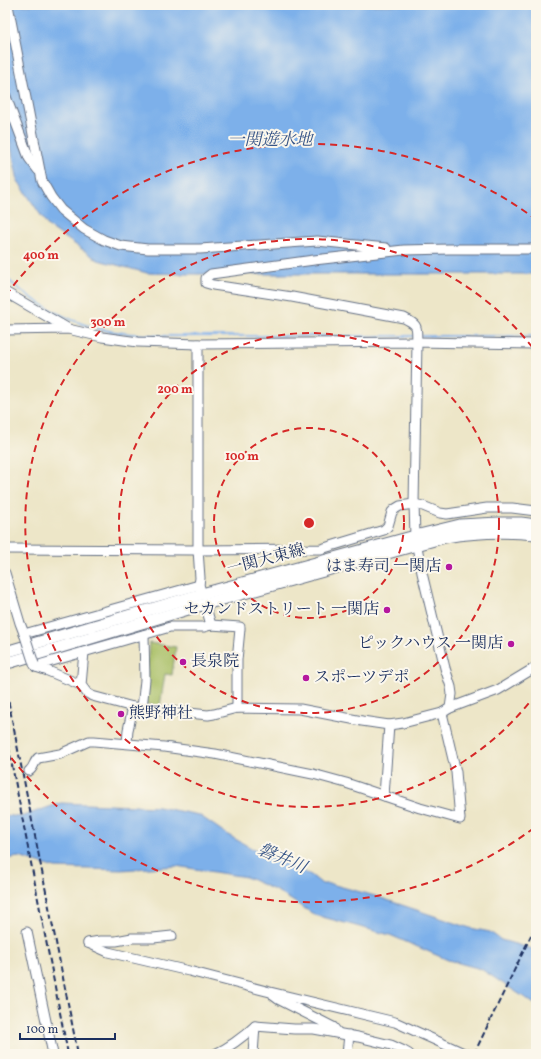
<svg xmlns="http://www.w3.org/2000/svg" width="541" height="1059" viewBox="0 0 541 1059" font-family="Vollkorn,'Noto Serif JP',serif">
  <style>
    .green { fill: #a7be63; stroke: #617660 }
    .water { fill: #7db0ea; stroke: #4c70a4 }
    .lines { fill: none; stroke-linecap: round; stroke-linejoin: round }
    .stream { stroke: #7db0ea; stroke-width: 2 }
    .minor-casing { stroke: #646f83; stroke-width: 11 }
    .major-casing { stroke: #646f83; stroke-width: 13 }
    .minor { stroke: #fff; stroke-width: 9 }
    .major { stroke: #fff; stroke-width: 11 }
    .rail { stroke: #1b2f5e; stroke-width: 2; stroke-dasharray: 6 3; stroke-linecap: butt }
    .minor-bridge-casing { stroke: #646f83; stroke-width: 11; stroke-linecap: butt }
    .minor-bridge { stroke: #fff; stroke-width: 9 }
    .ring { fill: none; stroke: #d62828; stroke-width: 2; stroke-dasharray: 7 5 }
    .poi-dot { fill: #b5179e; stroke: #fbf7ec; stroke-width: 1.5 }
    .labels { text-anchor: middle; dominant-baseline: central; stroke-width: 4; stroke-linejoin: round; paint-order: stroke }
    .street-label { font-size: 16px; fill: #1b2f5e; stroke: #fbf7ec }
    .poi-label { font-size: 16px; fill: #1b2f5e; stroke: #fbf7ec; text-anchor: end }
    .water-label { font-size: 17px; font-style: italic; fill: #385688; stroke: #fbf7ec }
    .centre { fill: #d62828; stroke: #fbf7ec; stroke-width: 2 }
    .ring-label { font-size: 12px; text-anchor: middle; font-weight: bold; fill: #d62828; stroke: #fbf7ec; stroke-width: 4; stroke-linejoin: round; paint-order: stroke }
  </style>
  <rect width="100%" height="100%" fill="#fbf7ec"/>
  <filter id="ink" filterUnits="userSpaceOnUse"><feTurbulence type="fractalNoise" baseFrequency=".025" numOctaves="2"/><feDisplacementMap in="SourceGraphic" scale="8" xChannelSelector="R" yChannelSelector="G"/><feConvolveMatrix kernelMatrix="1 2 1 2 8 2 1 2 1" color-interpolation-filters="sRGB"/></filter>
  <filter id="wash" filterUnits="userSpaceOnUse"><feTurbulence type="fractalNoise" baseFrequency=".012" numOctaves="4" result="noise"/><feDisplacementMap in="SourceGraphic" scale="16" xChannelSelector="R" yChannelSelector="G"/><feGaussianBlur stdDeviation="0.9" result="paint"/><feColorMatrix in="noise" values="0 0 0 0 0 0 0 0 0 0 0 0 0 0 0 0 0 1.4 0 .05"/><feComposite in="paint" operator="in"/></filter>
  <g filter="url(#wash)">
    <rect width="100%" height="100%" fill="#ede6c8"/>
    <path class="green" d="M149,643L176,647L172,675L165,674L160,706L145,704Z"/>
    <g class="water">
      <path d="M5,5H536V274H187L147,273L98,260L48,226L18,181L5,117Z"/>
      <path d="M61,803L158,807L199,815L228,835L253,849L311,875L322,884H331L375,896L470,928L490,932L501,940L536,950V1005L481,969L448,960L390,935L315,915L277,891L246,877L176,866L121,870L55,868L19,857L5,859V815L20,817Z"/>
    </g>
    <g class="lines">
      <g class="stream">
        <path d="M5,277C28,299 65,320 96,328C119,334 143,335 167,336H413"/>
        <path d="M420,336H536"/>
      </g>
    </g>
  </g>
  <g filter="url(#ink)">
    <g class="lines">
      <defs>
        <g id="minor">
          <path d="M8,5L42,181L51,197L61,210L84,229L104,240L121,246L148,249H200L317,241L386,248"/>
          <path d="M5,94L29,158L38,170"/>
          <path d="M5,292L67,328"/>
          <path d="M5,330L68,329L102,337L138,342L198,344L417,342L536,344"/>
          <path d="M198,344V550L200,578L199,585L202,594"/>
          <path d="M5,549L198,550L321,549L384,530L388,526L392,512L395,509L400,506L414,504L423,506L440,513L447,514L487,508H512L536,511"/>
          <path d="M5,573L20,623L25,636"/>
          <path d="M205,604L211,625"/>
          <path d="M24,634L199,585"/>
          <path d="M34,664L36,667L48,671L81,685L87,693L92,696L133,707L151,709L208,715L214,714L237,708L300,709L362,721L389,725L403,723L442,713L450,708L498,690L536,667"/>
          <path d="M36,667L42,664L170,627H204L211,625L240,627V629L237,660V708"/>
          <path d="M81,685L84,652"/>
          <path d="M142,708L145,680L144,635"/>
          <path d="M450,708L452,694L451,687L445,668L422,573L415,536L414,504L417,342C416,327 420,326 404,318L292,297L213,285L206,283V278L211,274L314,260L404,250L450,249H536"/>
          <path d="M127,743L128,730L133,707"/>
          <path d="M29,771C34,768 34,761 38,758L60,754L89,741H94L164,747L215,754L313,774L346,783L420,808L460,819L456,772L442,713"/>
          <path d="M384,796L389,725"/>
          <path d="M27,932L53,1054"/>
          <path d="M88,943L108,952L189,971L270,992L395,1022L466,1054"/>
          <path d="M88,943L100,941H116L132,938H153L172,936"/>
          <path d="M274,996L278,999L333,1027L338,1033"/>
          <path d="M215,1054C230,1047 243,1037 255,1026L294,1029H314L358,1037L391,1045L402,1050L409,1054"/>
          <path d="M253,1054L255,1026"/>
          <path d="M347,1054L349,1035"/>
        </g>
        <g id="major">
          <path d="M9,651L202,594L415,536L460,525L499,523H521L536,525"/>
          <path d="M11,662L205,604L445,537C475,532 506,531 536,534"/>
        </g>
      </defs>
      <use href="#minor" class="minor-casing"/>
      <use href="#major" class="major-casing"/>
      <use href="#minor" class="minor"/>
      <use href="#major" class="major"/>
      <g class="rail">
        <path d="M5,684L78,1054"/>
        <path d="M5,729L68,1054"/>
        <path d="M474,1054L536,925"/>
      </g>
      <defs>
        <path id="minor-bridge" d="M25,636L34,664"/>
      </defs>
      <use href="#minor-bridge" class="minor-bridge-casing"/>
      <use href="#minor-bridge" class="minor-bridge"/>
    </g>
  </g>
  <g class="ring">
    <circle cx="309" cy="523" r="95"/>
    <circle cx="309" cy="523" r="190"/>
    <path d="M536 694A284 284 0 1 1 536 352"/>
    <path d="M534 828A379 379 0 0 1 6 751M6 295A379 379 0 0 1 534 218"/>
  </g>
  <g class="poi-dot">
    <circle cx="449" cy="567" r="4"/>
    <circle cx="387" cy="610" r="4"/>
    <circle cx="511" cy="644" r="4"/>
    <circle cx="183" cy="662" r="4"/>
    <circle cx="306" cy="678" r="4"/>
    <circle cx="121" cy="714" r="4"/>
  </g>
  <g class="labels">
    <g class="street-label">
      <text transform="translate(266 560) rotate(-15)">一関大東線</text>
    </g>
    <g class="poi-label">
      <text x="441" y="567">はま寿司 一関店</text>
      <text x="379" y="610">セカンドストリート 一関店</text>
      <text x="503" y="644">ピックハウス 一関店</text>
      <text x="191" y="662" text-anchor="start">長泉院</text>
      <text x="314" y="678" text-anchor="start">スポーツデポ</text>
      <text x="129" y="714" text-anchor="start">熊野神社</text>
    </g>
    <g class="water-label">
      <text x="270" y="140">一関遊水地</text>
      <text transform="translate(282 859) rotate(23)">磐井川</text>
    </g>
  </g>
  <circle cx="309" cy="523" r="6" class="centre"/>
  <g class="ring-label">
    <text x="41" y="259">400 m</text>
    <text x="108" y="326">300 m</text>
    <text x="175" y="393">200 m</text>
    <text x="242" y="460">100 m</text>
  </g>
  <rect width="541" height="1059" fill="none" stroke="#fbf7ec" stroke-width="20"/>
  <path d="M20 1033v6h95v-6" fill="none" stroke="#1b2f5e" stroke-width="2"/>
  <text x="26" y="1033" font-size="12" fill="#1b2f5e" stroke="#fbf7ec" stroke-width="3" paint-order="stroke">100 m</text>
</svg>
